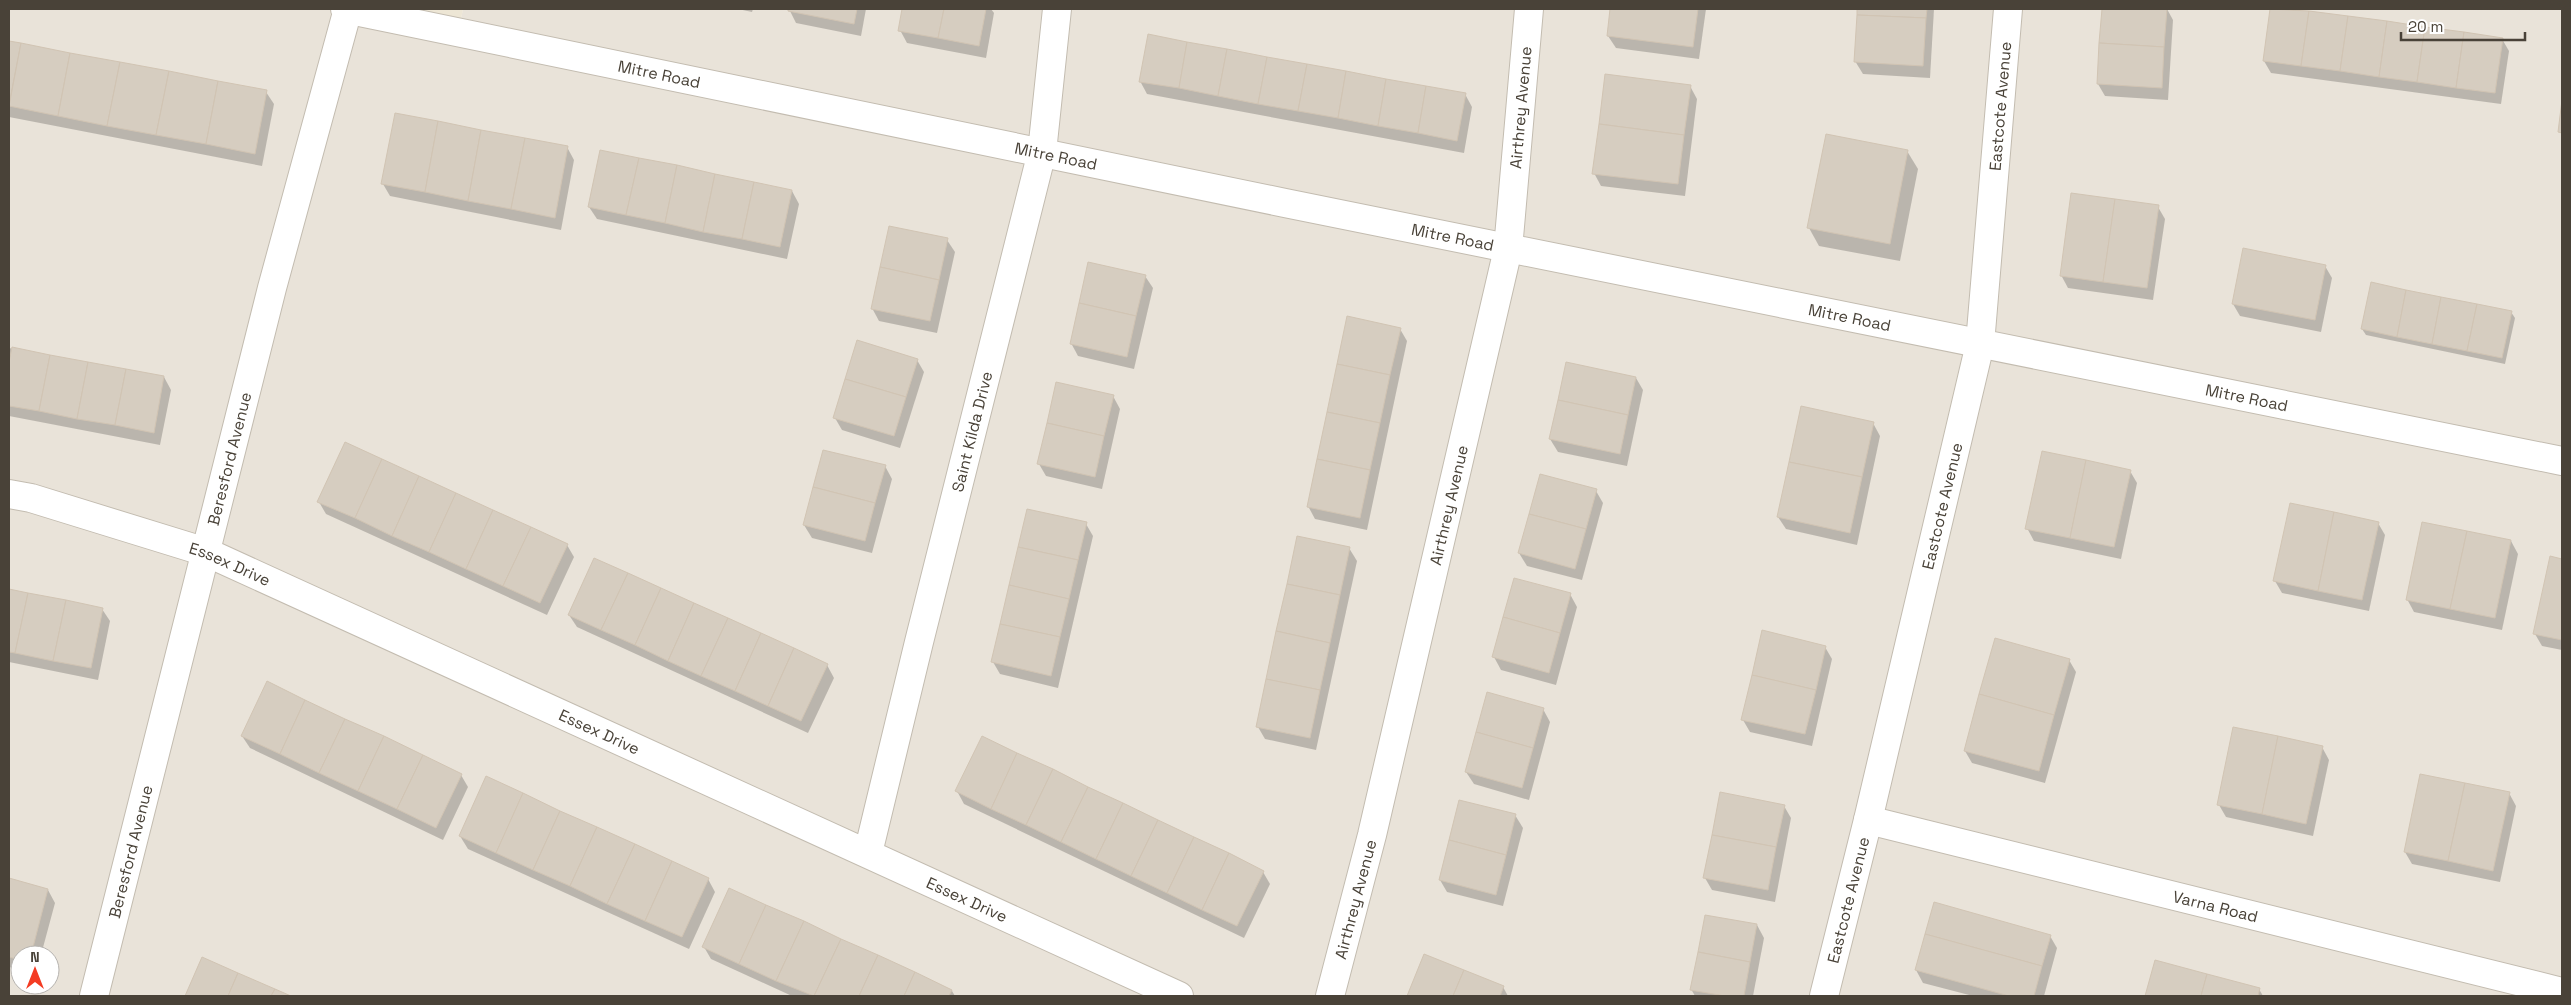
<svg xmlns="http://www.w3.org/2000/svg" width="2571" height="1005" viewBox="0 0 2571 1005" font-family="'Space Grotesk',sans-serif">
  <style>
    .residential { fill: #e9e3d9; fill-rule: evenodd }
    .education { fill: #ede6d5 }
    .shadow { fill: #0003 }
    .building { fill: #d6cdc0; stroke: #d1c4b3 }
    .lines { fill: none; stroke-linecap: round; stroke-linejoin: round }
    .street-casing { stroke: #c3bcb0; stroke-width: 30 }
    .street { stroke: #fff; stroke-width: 28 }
    .labels { text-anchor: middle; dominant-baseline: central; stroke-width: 4; stroke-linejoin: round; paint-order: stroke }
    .street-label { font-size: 16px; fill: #494238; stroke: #fff }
  </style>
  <rect width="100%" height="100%" fill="#f5f1ea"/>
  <path class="residential" d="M9,9H368L459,28L463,9H2562V996H9ZM20,955H50V985H20Z"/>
  <path class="education" d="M368,9H463L459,28Z"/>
  <g class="shadow">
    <path d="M738,9H753L752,12Z"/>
    <path d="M789,9H866L861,36L796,23Z"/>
    <path d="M904,9H991L994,13L986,58L907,43L900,30Z"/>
    <path d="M1612,9H1706L1699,59L1616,48L1608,36Z"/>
    <path d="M1858,9H1934L1930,78L1863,74L1855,61Z"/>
    <path d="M2103,9H2167L2173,20L2168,100L2105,96L2098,84Z"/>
    <path d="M2271,9H2287L2502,39L2509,51L2501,104L2271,73L2264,61Z"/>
    <path d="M9,42L266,92L274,104L262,166L9,117Z"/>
    <path d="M1140,81L1465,94L1472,107L1464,153L1147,94Z"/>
    <path d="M1690,86L1697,99L1685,196L1601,186L1594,173Z"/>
    <path d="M567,147L574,160L561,230L390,196L383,184Z"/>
    <path d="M1907,151L1918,169L1900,261L1819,246L1809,228Z"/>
    <path d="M792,191L799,204L787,259L597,219L589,207Z"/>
    <path d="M2158,207L2165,219L2153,300L2068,288L2061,275Z"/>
    <path d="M947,240L955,252L937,333L879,321L872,308Z"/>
    <path d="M2325,266L2332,278L2321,332L2240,316L2233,304Z"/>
    <path d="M1145,276L1153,288L1134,369L1078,356L1071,343Z"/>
    <path d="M2511,312L2515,318L2505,364L2366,335L2362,329Z"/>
    <path d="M1400,329L1407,341L1367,530L1315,519L1308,506Z"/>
    <path d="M9,348L164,377L171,390L160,445L9,416Z"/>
    <path d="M917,360L924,372L900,448L842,430L835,418Z"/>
    <path d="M1636,378L1643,390L1627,466L1558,452L1550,439Z"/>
    <path d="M1113,396L1120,409L1102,489L1046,476L1039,464Z"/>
    <path d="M1873,423L1880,436L1857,545L1786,529L1778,517Z"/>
    <path d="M885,466L892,479L872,553L812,538L804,525Z"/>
    <path d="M2130,471L2137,483L2121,559L2034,541L2027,528Z"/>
    <path d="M1596,491L1603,503L1582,580L1527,566L1519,553Z"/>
    <path d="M319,502L567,545L574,557L547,615L326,514Z"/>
    <path d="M2378,523L2385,535L2369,611L2282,593L2275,581Z"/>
    <path d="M1086,524L1093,536L1058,688L1000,674L993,662Z"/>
    <path d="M2511,541L2518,554L2502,630L2414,612L2407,599Z"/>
    <path d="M1349,548L1357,561L1316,750L1265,739L1258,727Z"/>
    <path d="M2551,558L2562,560V650L2542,646L2535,634Z"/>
    <path d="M9,590L102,609L110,621L98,680L9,662Z"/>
    <path d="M1570,594L1577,607L1556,685L1501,670L1494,657Z"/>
    <path d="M569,615L827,665L834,678L808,733L577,627Z"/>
    <path d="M1825,647L1832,659L1812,746L1750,732L1743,720Z"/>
    <path d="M2069,660L2076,672L2045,783L1972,763L1965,751Z"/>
    <path d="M1543,709L1550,722L1529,800L1474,784L1466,772Z"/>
    <path d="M242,736L461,775L468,787L443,840L250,748Z"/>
    <path d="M2322,747L2329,760L2313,836L2226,817L2219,805Z"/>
    <path d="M957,791L1263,872L1270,884L1244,938L964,804Z"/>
    <path d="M2509,793L2516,806L2500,882L2412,864L2405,852Z"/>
    <path d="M1784,806L1791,818L1775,902L1712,890L1705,878Z"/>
    <path d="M1515,815L1523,828L1503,906L1447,892L1440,880Z"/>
    <path d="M460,836L708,879L715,892L689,949L468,849Z"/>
    <path d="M9,880L48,890L55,903L41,955H20V970L9,967Z"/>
    <path d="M1757,925L1764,938L1753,996H1695L1691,989Z"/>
    <path d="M2050,936L2057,948L2044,996H1973L1923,983L1916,970Z"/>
    <path d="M704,947L952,991L955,996H792L711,959Z"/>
    <path d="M1425,955L1503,987L1508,996H1408Z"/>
    <path d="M203,959L288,996H186Z"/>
    <path d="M2156,962L2259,989L2263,996H2146Z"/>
  </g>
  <g class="building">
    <path d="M788,9H857L854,24L788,11Z"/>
    <path d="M902,9H944L938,38L898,31Z"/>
    <path d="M944,9H986L979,46L938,38Z"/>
    <path d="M1610,9H1698L1693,47L1607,36Z"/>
    <path d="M1857,9H1927L1926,18L1857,15Z"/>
    <path d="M2102,9H2167L2164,47L2099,43Z"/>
    <path d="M2270,9L2309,11L2301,66L2263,61Z"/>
    <path d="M2309,11L2348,16L2340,71L2301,66Z"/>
    <path d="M1857,15L1926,18L1923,66L1854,62Z"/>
    <path d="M2348,16L2387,21L2379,77L2340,71Z"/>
    <path d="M2387,21L2425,27L2417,82L2379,77Z"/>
    <path d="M2425,27L2464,32L2456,88L2417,82Z"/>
    <path d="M2464,32L2503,38L2495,93L2456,88Z"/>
    <path d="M1148,34L1187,42L1179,88L1139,82Z"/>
    <path d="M9,41L21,43L9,105Z"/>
    <path d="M1187,42L1227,49L1218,96L1179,88Z"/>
    <path d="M21,43L70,53L58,116L9,106Z"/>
    <path d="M2099,43L2164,47L2162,88L2097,84Z"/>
    <path d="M1227,49L1267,57L1258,104L1218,96Z"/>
    <path d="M70,53L120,62L107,126L58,116Z"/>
    <path d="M1267,57L1307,64L1298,111L1258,104Z"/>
    <path d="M120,62L169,71L156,135L107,126Z"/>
    <path d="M1307,64L1346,71L1338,118L1298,111Z"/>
    <path d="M169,71L218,81L206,144L156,135Z"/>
    <path d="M1346,71L1386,79L1378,126L1338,118Z"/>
    <path d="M1605,74L1691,85L1684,135L1599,124Z"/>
    <path d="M1386,79L1426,86L1418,133L1378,126Z"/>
    <path d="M218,81L267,90L255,154L206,144Z"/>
    <path d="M1426,86L1466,93L1457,141L1418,133Z"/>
    <path d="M2562,100V133L2558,132Z"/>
    <path d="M395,113L438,121L425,192L381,184Z"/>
    <path d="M438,121L481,130L468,201L425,192Z"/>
    <path d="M1599,124L1684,135L1678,184L1592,174Z"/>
    <path d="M481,130L525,138L511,209L468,201Z"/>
    <path d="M1826,134L1908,150L1890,244L1807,228Z"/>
    <path d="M525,138L568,146L555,218L511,209Z"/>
    <path d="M600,150L639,158L626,215L588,207Z"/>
    <path d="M639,158L677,165L665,223L626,215Z"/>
    <path d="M677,165L715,174L703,232L665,223Z"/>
    <path d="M715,174L754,182L742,239L703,232Z"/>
    <path d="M754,182L792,190L780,247L742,239Z"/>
    <path d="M2071,193L2115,199L2103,282L2060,276Z"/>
    <path d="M2115,199L2159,205L2147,288L2103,282Z"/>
    <path d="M889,226L948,238L939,280L880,267Z"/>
    <path d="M2243,248L2326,265L2315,320L2232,304Z"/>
    <path d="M1088,262L1146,275L1136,316L1079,303Z"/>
    <path d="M880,267L939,280L930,321L871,309Z"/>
    <path d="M2371,282L2406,290L2397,337L2361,329Z"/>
    <path d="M2406,290L2441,297L2432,344L2397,337Z"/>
    <path d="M2441,297L2477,304L2467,351L2432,344Z"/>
    <path d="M1079,303L1136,316L1127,357L1070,344Z"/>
    <path d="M2477,304L2512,311L2502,358L2467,351Z"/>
    <path d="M1347,316L1401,328L1390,375L1337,364Z"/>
    <path d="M857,340L918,359L906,397L845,379Z"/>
    <path d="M12,347L50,355L39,411L9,406V362Z"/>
    <path d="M50,355L88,362L77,419L39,411Z"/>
    <path d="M88,362L126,369L115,425L77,419Z"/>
    <path d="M1566,362L1636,377L1628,415L1558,400Z"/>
    <path d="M1337,364L1390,375L1380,423L1327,412Z"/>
    <path d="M126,369L164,376L154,433L115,425Z"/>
    <path d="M845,379L906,397L894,436L833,418Z"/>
    <path d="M1056,382L1114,395L1104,436L1047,423Z"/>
    <path d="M1558,400L1628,415L1620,454L1549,439Z"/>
    <path d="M1801,406L1874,422L1862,477L1789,462Z"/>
    <path d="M1327,412L1380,423L1370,470L1317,459Z"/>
    <path d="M1047,423L1104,436L1095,477L1037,464Z"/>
    <path d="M345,442L382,459L355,518L317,502Z"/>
    <path d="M823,450L886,465L875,503L813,487Z"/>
    <path d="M2042,451L2086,460L2070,538L2025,529Z"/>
    <path d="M382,459L419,476L392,536L355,518Z"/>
    <path d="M1317,459L1370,470L1360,518L1307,507Z"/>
    <path d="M2086,460L2131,470L2114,547L2070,538Z"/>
    <path d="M1789,462L1862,477L1850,533L1777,517Z"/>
    <path d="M1540,474L1597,489L1586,529L1529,514Z"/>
    <path d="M419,476L456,493L429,552L392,536Z"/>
    <path d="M813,487L875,503L865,541L803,525Z"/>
    <path d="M456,493L493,510L466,569L429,552Z"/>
    <path d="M2290,503L2334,512L2318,591L2273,581Z"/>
    <path d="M1027,509L1087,522L1078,560L1018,547Z"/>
    <path d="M493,510L531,527L503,586L466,569Z"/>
    <path d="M2334,512L2379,522L2362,600L2318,591Z"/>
    <path d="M1529,514L1586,529L1575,569L1518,553Z"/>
    <path d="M2422,522L2467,531L2450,609L2406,600Z"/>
    <path d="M531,527L568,544L540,603L503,586Z"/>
    <path d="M2467,531L2511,540L2495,618L2450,609Z"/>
    <path d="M1297,536L1350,547L1340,595L1287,584Z"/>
    <path d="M1018,547L1078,560L1069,599L1009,585Z"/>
    <path d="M2550,556L2562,559V640L2533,634Z"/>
    <path d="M594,558L628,573L601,630L568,615Z"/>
    <path d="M628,573L661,588L635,645L601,630Z"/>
    <path d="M1514,578L1571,593L1560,633L1503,617Z"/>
    <path d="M1287,584L1340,595L1330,643L1276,631Z"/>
    <path d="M1009,585L1069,599L1060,637L1000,624Z"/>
    <path d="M661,588L694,603L668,661L635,645Z"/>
    <path d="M9,589L28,593L15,653L9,652Z"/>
    <path d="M28,593L66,600L53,661L15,653Z"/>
    <path d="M66,600L103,608L91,668L53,661Z"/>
    <path d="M694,603L728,618L701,676L668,661Z"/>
    <path d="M1503,617L1560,633L1549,673L1492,657Z"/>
    <path d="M728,618L761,633L735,691L701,676Z"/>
    <path d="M1000,624L1060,637L1051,676L991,662Z"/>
    <path d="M1762,630L1826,646L1816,690L1752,675Z"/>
    <path d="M1276,631L1330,643L1320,690L1266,679Z"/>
    <path d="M761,633L794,648L768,706L735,691Z"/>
    <path d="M1995,638L2070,659L2054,715L1979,694Z"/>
    <path d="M794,648L828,664L801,721L768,706Z"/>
    <path d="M1752,675L1816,690L1805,734L1741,720Z"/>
    <path d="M1266,679L1320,690L1310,738L1256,727Z"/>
    <path d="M267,681L305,700L280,754L241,736Z"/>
    <path d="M1487,692L1544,708L1533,748L1476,732Z"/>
    <path d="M1979,694L2054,715L2039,771L1964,751Z"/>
    <path d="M305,700L345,719L319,773L280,754Z"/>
    <path d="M345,719L384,736L358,791L319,773Z"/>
    <path d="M2233,727L2278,736L2262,814L2217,805Z"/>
    <path d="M1476,732L1533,748L1522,788L1465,772Z"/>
    <path d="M384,736L423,755L397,809L358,791Z"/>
    <path d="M982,736L1017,753L991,809L955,791Z"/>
    <path d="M2278,736L2323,746L2306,824L2262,814Z"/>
    <path d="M1017,753L1053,769L1026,825L991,809Z"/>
    <path d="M423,755L462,774L436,828L397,809Z"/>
    <path d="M1053,769L1088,787L1061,842L1026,825Z"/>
    <path d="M2420,774L2465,783L2448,861L2404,852Z"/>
    <path d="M486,776L523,793L496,853L459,836Z"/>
    <path d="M2465,783L2510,792L2493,871L2448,861Z"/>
    <path d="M1088,787L1123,803L1096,859L1061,842Z"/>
    <path d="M1720,792L1785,805L1776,847L1712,835Z"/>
    <path d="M523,793L560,811L533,870L496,853Z"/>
    <path d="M1459,800L1516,814L1506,855L1449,840Z"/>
    <path d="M1123,803L1158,820L1131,876L1096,859Z"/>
    <path d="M560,811L597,827L570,886L533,870Z"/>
    <path d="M1158,820L1194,837L1167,893L1131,876Z"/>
    <path d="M597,827L635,844L607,904L570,886Z"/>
    <path d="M1712,835L1776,847L1768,890L1703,878Z"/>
    <path d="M1194,837L1229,853L1202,910L1167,893Z"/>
    <path d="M1449,840L1506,855L1496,895L1439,880Z"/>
    <path d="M635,844L672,861L645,921L607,904Z"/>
    <path d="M1229,853L1264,871L1237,926L1202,910Z"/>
    <path d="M672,861L709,878L682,937L645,921Z"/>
    <path d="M9,878L48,889L31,955H20V960L9,957Z"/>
    <path d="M729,888L766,905L739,964L702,947Z"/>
    <path d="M1934,902L2051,935L2042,966L1925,934Z"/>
    <path d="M766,905L804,921L776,981L739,964Z"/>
    <path d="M1705,915L1757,924L1750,962L1698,952Z"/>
    <path d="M804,921L841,939L814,996L776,981Z"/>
    <path d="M1925,934L2042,966L2034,996H2009L1915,970Z"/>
    <path d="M841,939L878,955L859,996H814Z"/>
    <path d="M1698,952L1750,962L1744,996H1725L1690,990Z"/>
    <path d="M1424,954L1464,970L1453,996H1407Z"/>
    <path d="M878,955L915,972L904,996H859Z"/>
    <path d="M202,957L238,973L228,996H185Z"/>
    <path d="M2155,960L2207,974L2201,996H2145Z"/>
    <path d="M1464,970L1504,986L1500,996H1453Z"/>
    <path d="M915,972L952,990L949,996H904Z"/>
    <path d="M238,973L275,989L271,996H228Z"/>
    <path d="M2207,974L2260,988L2258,996H2201Z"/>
    <path d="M275,989L291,996H271Z"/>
  </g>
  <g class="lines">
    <defs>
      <g id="street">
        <path id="s1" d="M345,9L1285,203L2562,461"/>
        <path id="s2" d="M9,494L31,498L206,552L1179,996"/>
        <path id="s3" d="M1868,820L2562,992"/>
        <path id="s4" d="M868,853L919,642L1042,152L1057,9"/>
        <path id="s5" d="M94,996L272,288L348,9"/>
        <path id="s6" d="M1330,996L1372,835L1508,249L1529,9"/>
        <path id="s7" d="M1824,996L1868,820L1980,344L2008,9"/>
      </g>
    </defs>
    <use href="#street" class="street-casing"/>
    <use href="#street" class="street"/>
  </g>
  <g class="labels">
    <g class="street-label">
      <text stroke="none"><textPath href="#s1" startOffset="321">Mitre Road</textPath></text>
      <text stroke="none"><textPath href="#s7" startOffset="909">Eastcote Avenue</textPath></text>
      <text stroke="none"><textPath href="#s6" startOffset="910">Airthrey Avenue</textPath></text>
      <text stroke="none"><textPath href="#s1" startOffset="726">Mitre Road</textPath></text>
      <text stroke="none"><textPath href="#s1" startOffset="1131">Mitre Road</textPath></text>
      <text stroke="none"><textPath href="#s1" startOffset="1536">Mitre Road</textPath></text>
      <text stroke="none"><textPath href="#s1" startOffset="1941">Mitre Road</textPath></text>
      <text stroke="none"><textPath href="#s4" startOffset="434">Saint Kilda Drive</textPath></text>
      <text stroke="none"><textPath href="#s5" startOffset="554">Beresford Avenue</textPath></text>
      <text stroke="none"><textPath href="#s6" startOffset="505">Airthrey Avenue</textPath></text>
      <text stroke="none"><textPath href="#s7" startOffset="504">Eastcote Avenue</textPath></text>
      <text stroke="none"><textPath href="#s2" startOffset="232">Essex Drive</textPath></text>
      <text stroke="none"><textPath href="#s2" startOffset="638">Essex Drive</textPath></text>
      <text stroke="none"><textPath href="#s5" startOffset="149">Beresford Avenue</textPath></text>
      <text stroke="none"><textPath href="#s2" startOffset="1042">Essex Drive</textPath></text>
      <text stroke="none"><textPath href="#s6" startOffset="100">Airthrey Avenue</textPath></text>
      <text stroke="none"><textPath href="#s7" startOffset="99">Eastcote Avenue</textPath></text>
      <text stroke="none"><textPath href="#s3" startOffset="358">Varna Road</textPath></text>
    </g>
  </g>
  <rect width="2571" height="1005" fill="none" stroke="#494238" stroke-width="20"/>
  <g transform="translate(35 970)"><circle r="24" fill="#ffffff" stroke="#b6b3af"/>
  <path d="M0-4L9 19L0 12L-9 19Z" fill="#f43b22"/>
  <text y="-8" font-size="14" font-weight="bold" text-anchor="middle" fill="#494238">N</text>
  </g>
  <path d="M2401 32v8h124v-8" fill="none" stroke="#494238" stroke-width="2.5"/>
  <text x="2408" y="32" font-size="15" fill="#494238" stroke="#ffffff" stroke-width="4" paint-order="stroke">20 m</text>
</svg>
